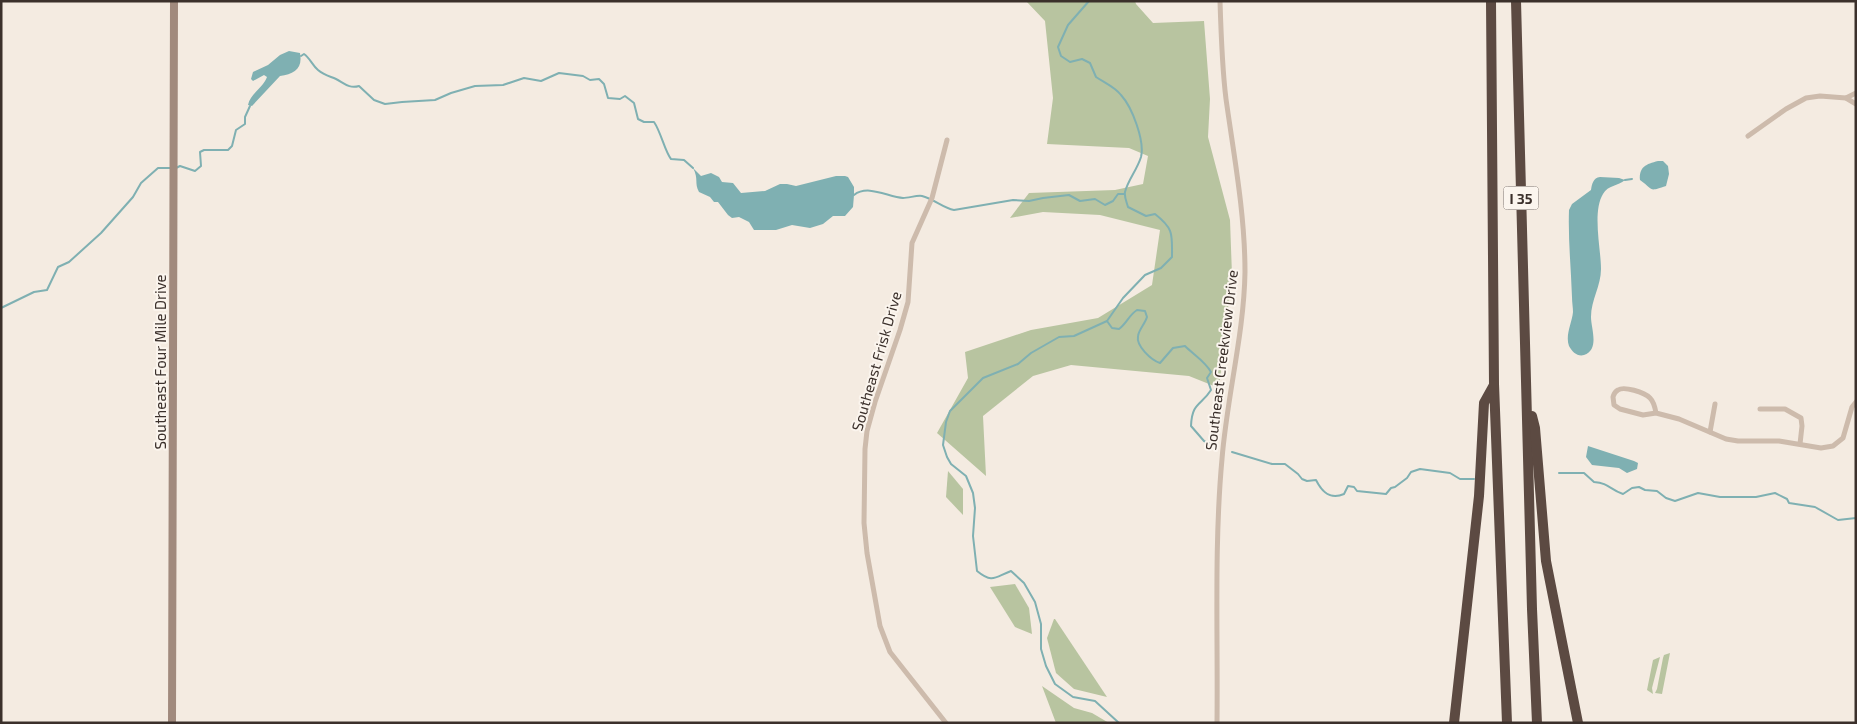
<svg xmlns="http://www.w3.org/2000/svg" width="1857" height="724" viewBox="0 0 1857 724" font-family="'Exo 2',sans-serif">
  <style>
    .green { fill: #b8c4a0 }
    .water { fill: #7fb0b2 }
    .lines { fill: none; stroke-linecap: round; stroke-linejoin: round }
    .stream { stroke: #7fb0b2; stroke-width: 2 }
    .minor { stroke: #cdbbac; stroke-width: 5 }
    .secondary { stroke: #a18a7d; stroke-width: 8 }
    .motorway { stroke: #5c4a42; stroke-width: 10 }
    .labels { text-anchor: middle; dominant-baseline: central; stroke-width: 4; stroke-linejoin: round; paint-order: stroke }
    .shield { fill: #fbf5ee; stroke: #756b66; stroke-width: 1 }
    .shield-label { font-size: 14px; font-weight: bold; fill: #3b302b }
    .street-label { font-size: 15px; fill: #3b302b; stroke: #fbf5ee }
  </style>
  <rect width="100%" height="100%" fill="#f4ebe1"/>
  <g class="green">
    <path d="M1026,1H1135L1136,4L1153,23L1204,21L1210,99L1208,137L1230,220L1232,275L1219,388L1189,376L1071,365L1033,376L983,416L986,476L937,433L968,378L965,352L1031,330L1098,318L1152,285L1160,230L1100,215L1043,212L1010,218L1029,193L1115,190L1143,184L1148,156L1129,148L1047,144L1053,98L1045,21Z"/>
    <path d="M948,471L963,489V515L946,497Z"/>
    <path d="M1015,584L1029,608L1032,634L1015,627L990,587Z"/>
    <path d="M1054,619H1055L1107,697L1074,689L1056,673L1047,638Z"/>
    <path d="M1670,653L1662,694L1655,693L1657,689L1663,658L1664,655Z"/>
    <path d="M1660,657L1652,688L1653,694L1647,690L1653,660Z"/>
    <path d="M1042,686L1074,708L1092,713L1109,723H1056Z"/>
  </g>
  <g class="water">
    <path d="M289,51L300,53C303,69 294,74 280,76L252,106L248,105C250,94 263,88 267,77L264,75L253,81L251,79L253,72L268,65L280,55Z"/>
    <path d="M1658,161H1663L1668,166L1669,174L1666,186C1648,192 1654,190 1640,180C1639,167 1646,164 1658,161Z"/>
    <path d="M693,168L701,176L711,173L719,177L722,182L733,183L741,193L765,191L780,184H787L796,186L836,176H845L848,177L854,187V195L853,207L845,216H833L823,224L810,228L792,225L776,230H754L749,222L739,217L732,218L728,215L718,202H714L710,197L699,192C694,183 699,179 693,168Z"/>
    <path d="M1600,177L1619,178L1625,180C1618,186 1608,185 1603,194C1592,212 1601,249 1601,269C1601,286 1591,300 1591,317C1591,328 1600,350 1584,355C1578,357 1572,352 1569,346C1565,335 1572,323 1573,312C1573,308 1572,302 1572,297C1571,268 1568,239 1569,210L1572,204L1591,190C1592,184 1593,178 1600,177Z"/>
    <path d="M1588,446L1634,461L1638,463L1637,469L1627,473L1619,468L1592,465L1586,457Z"/>
  </g>
  <g class="lines">
    <g class="stream">
      <path d="M1089,1L1068,25L1058,47L1061,56L1070,62L1082,59L1090,63L1096,77C1105,83 1115,87 1121,95C1132,107 1145,141 1141,157C1137,170 1128,180 1125,192C1124,197 1127,203 1128,207L1146,216L1155,214C1174,229 1172,234 1172,257L1161,268L1145,275L1123,298L1107,321L1074,336L1059,337L1031,353L1018,364L983,378L950,411L946,422L943,445L947,457L951,464L966,476L973,493L975,508L973,536L977,571C993,584 995,577 1011,571L1024,583L1035,602L1041,624V649L1046,666L1055,684L1073,697L1095,701L1119,723"/>
      <path d="M301,56L304,54C310,58 312,65 318,70C324,75 329,76 336,79C344,83 349,89 359,86L374,100L385,104L402,102L435,100L451,93L475,86L503,85L524,78L541,81L559,73L583,76L590,80L599,79L604,84L608,98L620,99L625,96L634,103L638,119L644,122H654C661,132 665,152 671,159L684,160L693,168"/>
      <path d="M176,168L180,166L195,171L201,166L200,152L204,150H228L232,146L236,130L245,124V117L250,106"/>
      <path d="M1625,180L1632,179"/>
      <path d="M854,195C868,184 888,197 903,198C909,198 917,195 922,196C934,199 943,208 954,210L1013,200L1029,201L1043,198L1069,195L1080,201L1095,199L1105,205L1113,201L1118,194H1124"/>
      <path d="M1,308L34,292L47,290L58,267L69,262L101,233L133,197L141,183L158,168H171"/>
      <path d="M1107,321L1112,328L1119,329C1127,323 1129,315 1137,310L1145,311L1147,317C1145,324 1139,329 1138,336C1136,346 1151,360 1160,363L1173,348L1185,346C1194,355 1205,361 1211,372L1207,378L1211,390C1201,406 1192,402 1191,426L1204,441L1213,445"/>
      <path d="M1232,452L1272,464H1285L1298,474L1302,479L1307,481L1316,480C1322,492 1330,500 1344,494L1348,486L1354,487L1357,491L1386,494L1391,488L1395,487L1407,478L1411,472L1420,469L1450,473L1460,479H1474"/>
      <path d="M1559,473H1584L1594,482C1609,483 1609,489 1623,494L1632,488L1639,487L1645,490L1657,491L1666,498L1675,501L1698,493L1720,497H1756L1775,493L1787,499L1789,503L1815,507L1838,520L1856,518"/>
    </g>
    <g class="minor">
      <path d="M1846,98L1856,93"/>
      <path d="M1748,136L1786,109L1806,98L1820,96L1846,98L1856,104"/>
      <path d="M1760,409H1785L1801,418L1802,426L1800,444"/>
      <path d="M1656,413C1655,407 1654,402 1650,398C1644,392 1624,386 1618,390C1614,392 1614,394 1613,397L1614,405L1620,409L1643,415L1656,413L1679,419L1726,439L1738,441H1779L1821,448L1833,446L1843,438L1852,407L1856,402"/>
      <path d="M1710,432L1715,404"/>
      <path d="M946,723L890,652L880,626L867,553L864,523L865,449L867,431L875,402L900,330L908,302L912,243L932,198L947,140"/>
      <path d="M1217,723C1218,635 1214,546 1222,459C1227,396 1244,334 1245,272C1245,214 1234,156 1226,99C1222,67 1221,34 1220,1"/>
    </g>
    <path class="secondary" d="M172,723L174,1"/>
    <g class="motorway">
      <path d="M1491,1L1494,384L1507,723"/>
      <path d="M1516,1L1532,609L1537,723"/>
      <path d="M1532,416L1535,428L1546,561L1578,723"/>
      <path d="M1454,723L1479,496L1484,403L1494,385"/>
    </g>
  </g>
  <g class="labels">
    <rect class="shield" x="1503.5" y="186.5" width="35" height="23" rx="4"/>
    <g class="shield-label">
      <text x="1521" y="198">I 35</text>
    </g>
    <g class="street-label">
      <text transform="translate(1221 360) rotate(-83)">Southeast Creekview Drive</text>
      <text transform="translate(876 361) rotate(-74)">Southeast Frisk Drive</text>
      <text transform="translate(160 362) rotate(-90)">Southeast Four Mile Drive</text>
    </g>
  </g>
  <rect width="1857" height="724" fill="none" stroke="#3b302b" stroke-width="5"/>
</svg>
